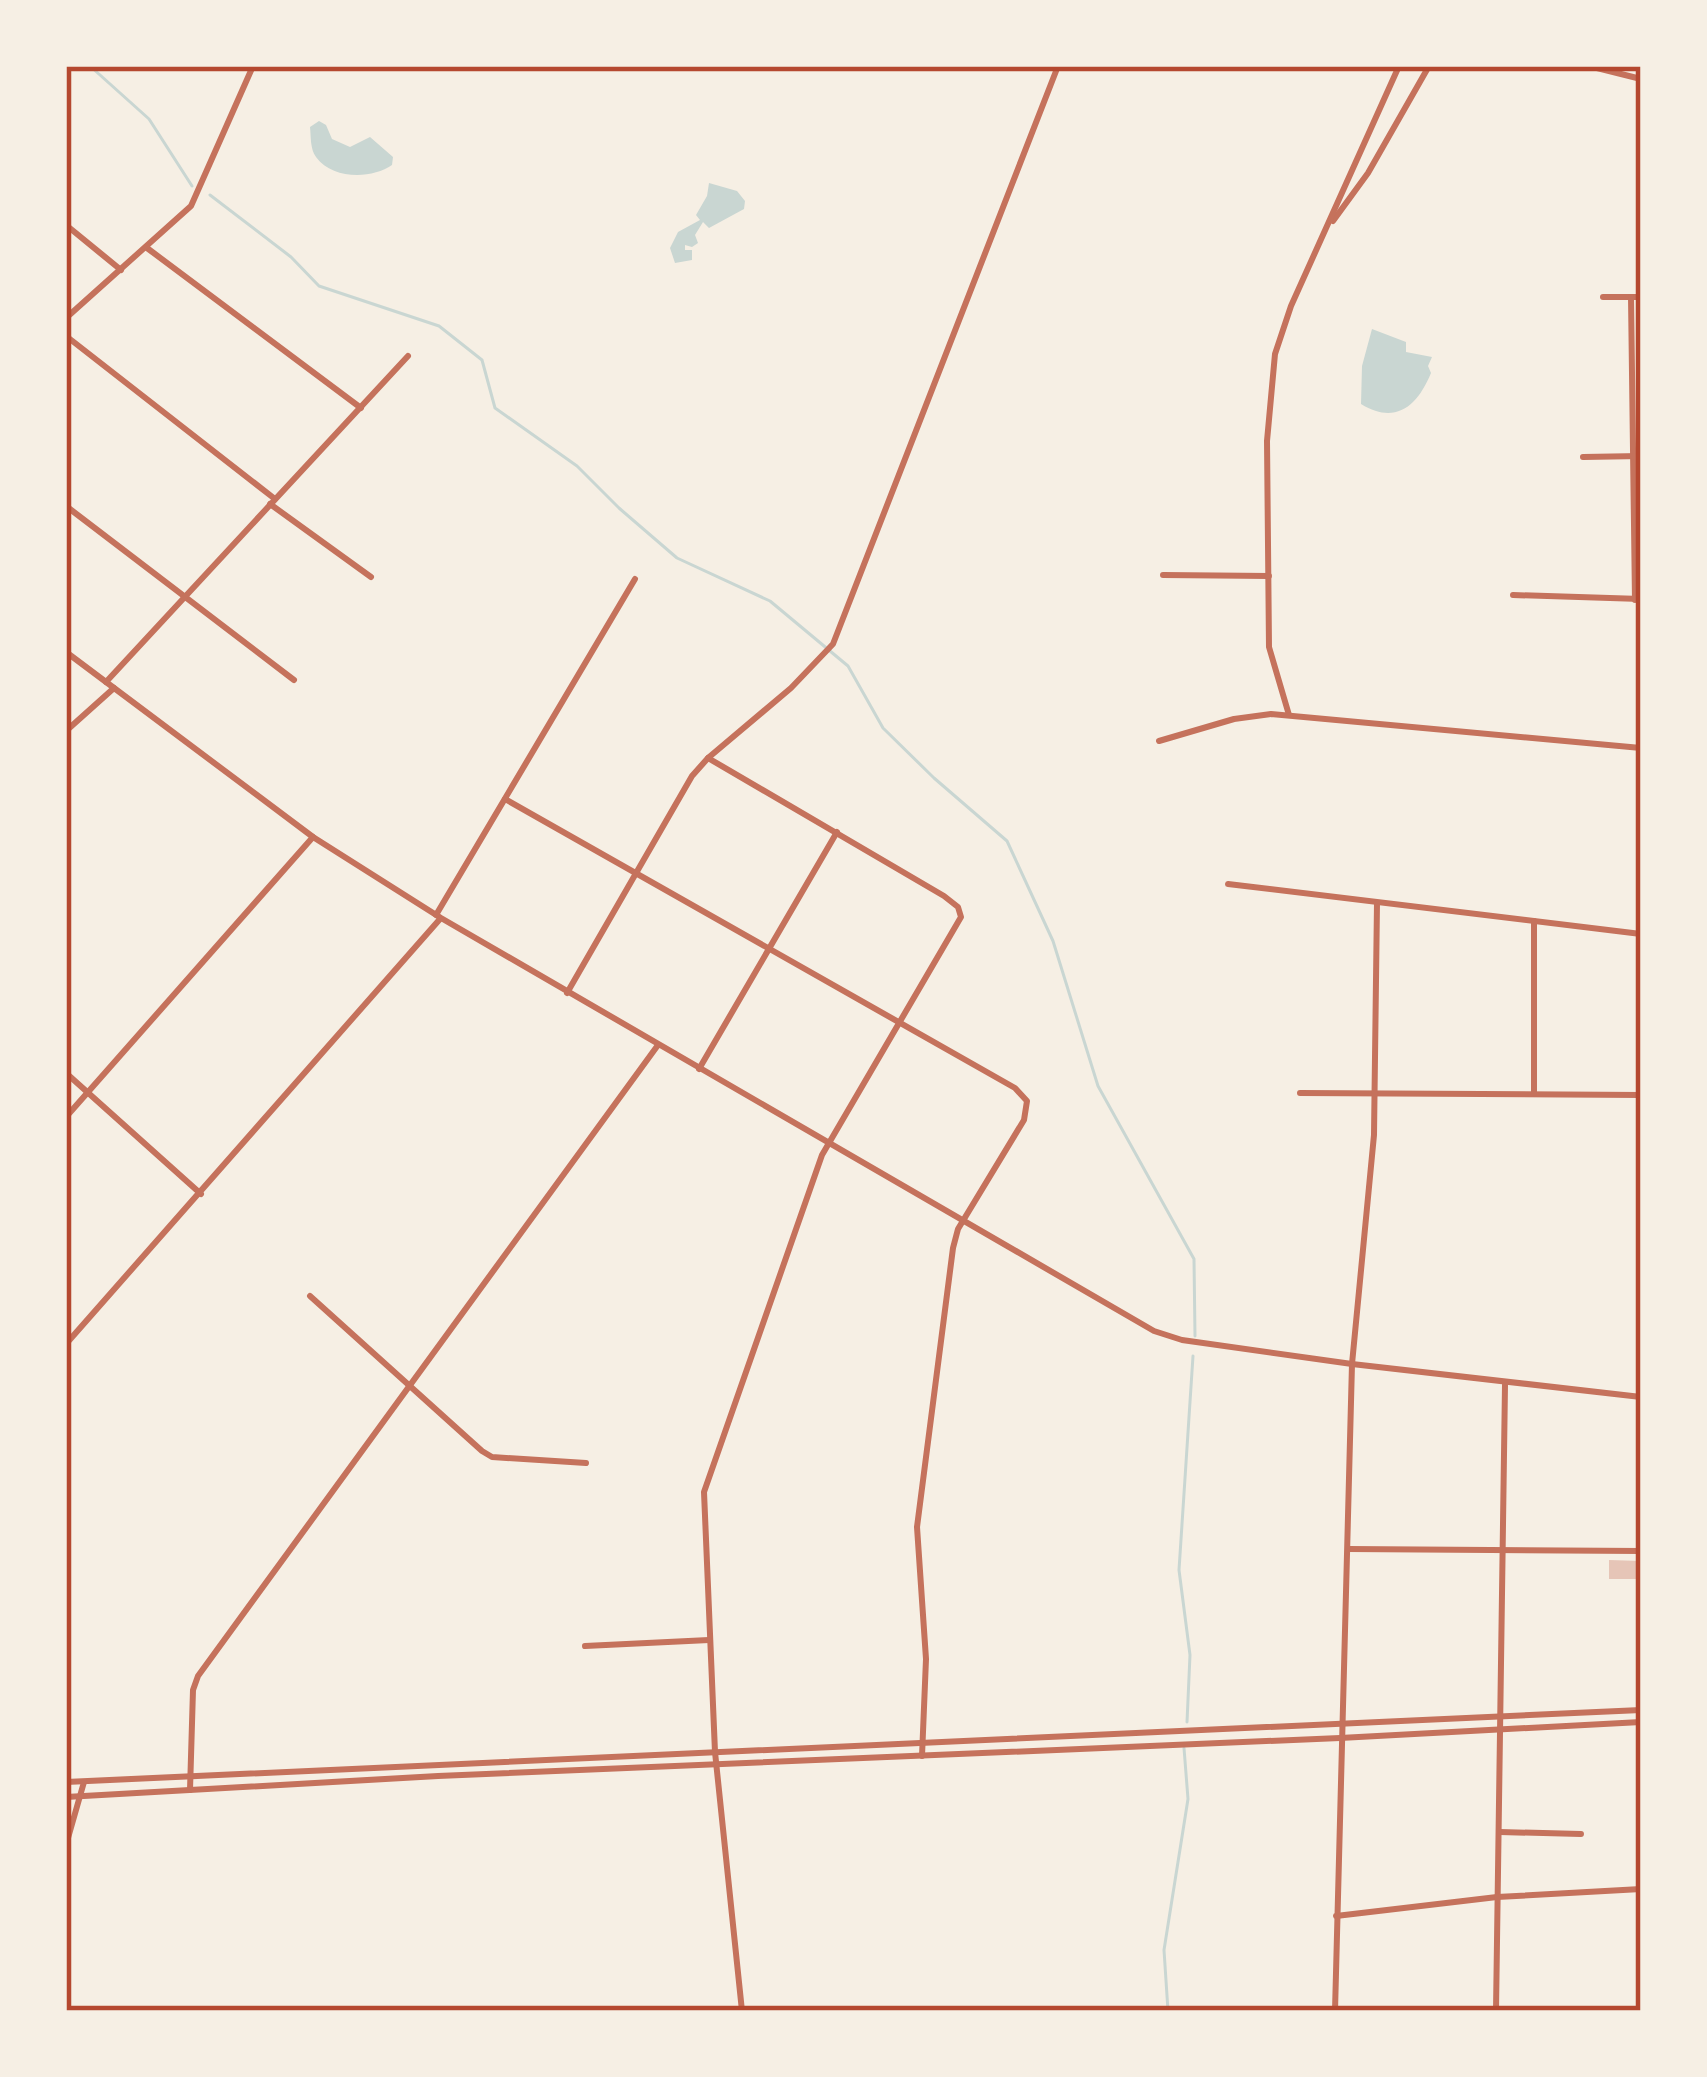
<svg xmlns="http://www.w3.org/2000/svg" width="1707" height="2077" viewBox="0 0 1707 2077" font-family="Montserrat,sans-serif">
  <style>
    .water { fill: #c9d6d2 }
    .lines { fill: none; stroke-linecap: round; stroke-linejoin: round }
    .stream { stroke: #c9d6d2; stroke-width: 3 }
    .building { fill: #e6c5b7 }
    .minor { stroke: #c5725c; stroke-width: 6 }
    .neatline { fill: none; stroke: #b5482f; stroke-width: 4.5 }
  </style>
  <rect width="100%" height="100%" fill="#f6efe4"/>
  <g class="water">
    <path d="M319,121L326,125L332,139L350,147L370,137L393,157L392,165C372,179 333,180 316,157C310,149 311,136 310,127Z"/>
    <path d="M709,183L737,191L745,201L744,209L709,228L703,222L695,235L698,243L692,247L685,245V250H692V260L675,263L670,248L678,232L700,220L696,215L707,196Z"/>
    <path d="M1372,329L1406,342V352L1432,357L1428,366L1431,373C1417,407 1395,425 1361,404L1362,366Z"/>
  </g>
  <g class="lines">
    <g class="stream">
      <path d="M90,66L149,119L192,186"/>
      <path d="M210,195L291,257L319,286L439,326L482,360L495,408L577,466L619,508L677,558L770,601L848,666L883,728L934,778L1007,841L1053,941L1098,1086L1194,1259L1195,1336"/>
      <path d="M1187,1722L1190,1655L1179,1570L1193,1356"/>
      <path d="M1168,2011L1164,1950L1188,1799L1184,1748"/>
    </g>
  </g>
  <path class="building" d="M1609,1560L1641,1561V1579H1609Z"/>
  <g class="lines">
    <g class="minor">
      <path d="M1589,66L1641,79"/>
      <path d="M1333,221L1368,173L1429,66"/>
      <path d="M66,225L121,270"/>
      <path d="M147,248L361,408"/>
      <path d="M1603,297H1641"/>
      <path d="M1631,297L1635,600"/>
      <path d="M66,318L191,206L253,66"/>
      <path d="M66,336L275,499"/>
      <path d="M1583,457L1641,456"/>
      <path d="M270,504L371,577"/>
      <path d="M66,506L294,680"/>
      <path d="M1163,575L1269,576"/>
      <path d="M1513,595L1641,599"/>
      <path d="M66,652L313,837L441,918L1154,1331L1182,1340L1352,1364L1641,1397"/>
      <path d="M106,682L408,356"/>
      <path d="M1289,715L1269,647L1267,441L1275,354L1291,306L1399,66"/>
      <path d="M66,731L114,688"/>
      <path d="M1159,741L1234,719L1271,714L1641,748"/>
      <path d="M708,758L944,896L958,907L961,917L822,1155L704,1492L715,1752L742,2011"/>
      <path d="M505,799L1015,1088L1027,1101L1024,1120L958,1229L953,1248L917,1527L926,1659L922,1756"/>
      <path d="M1228,884L1641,934"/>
      <path d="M436,915L635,579"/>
      <path d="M567,993L692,776L708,758L791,688L833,644L1058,66"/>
      <path d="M699,1069L837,832"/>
      <path d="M66,1073L201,1194"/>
      <path d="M1300,1093L1641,1095"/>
      <path d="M1534,1093V921"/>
      <path d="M66,1117L313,837"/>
      <path d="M310,1296L482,1451L492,1457L586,1463"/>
      <path d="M66,1344L440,919"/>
      <path d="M1348,1549L1641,1551"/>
      <path d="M585,1646L709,1640"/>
      <path d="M66,1782L1641,1710"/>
      <path d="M190,1790L193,1690L198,1676L658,1045"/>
      <path d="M66,1797L438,1776L1340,1738L1641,1722"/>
      <path d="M1500,1832L1581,1834"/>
      <path d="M66,1845L84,1782"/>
      <path d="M1336,1916L1497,1897L1641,1889"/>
      <path d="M1335,2011L1352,1364L1374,1135L1377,903"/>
      <path d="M1496,2011L1505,1385"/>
    </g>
  </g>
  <rect width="1707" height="2077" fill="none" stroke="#f6efe4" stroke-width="138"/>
  <rect x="69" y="69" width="1569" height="1939" class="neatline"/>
</svg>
